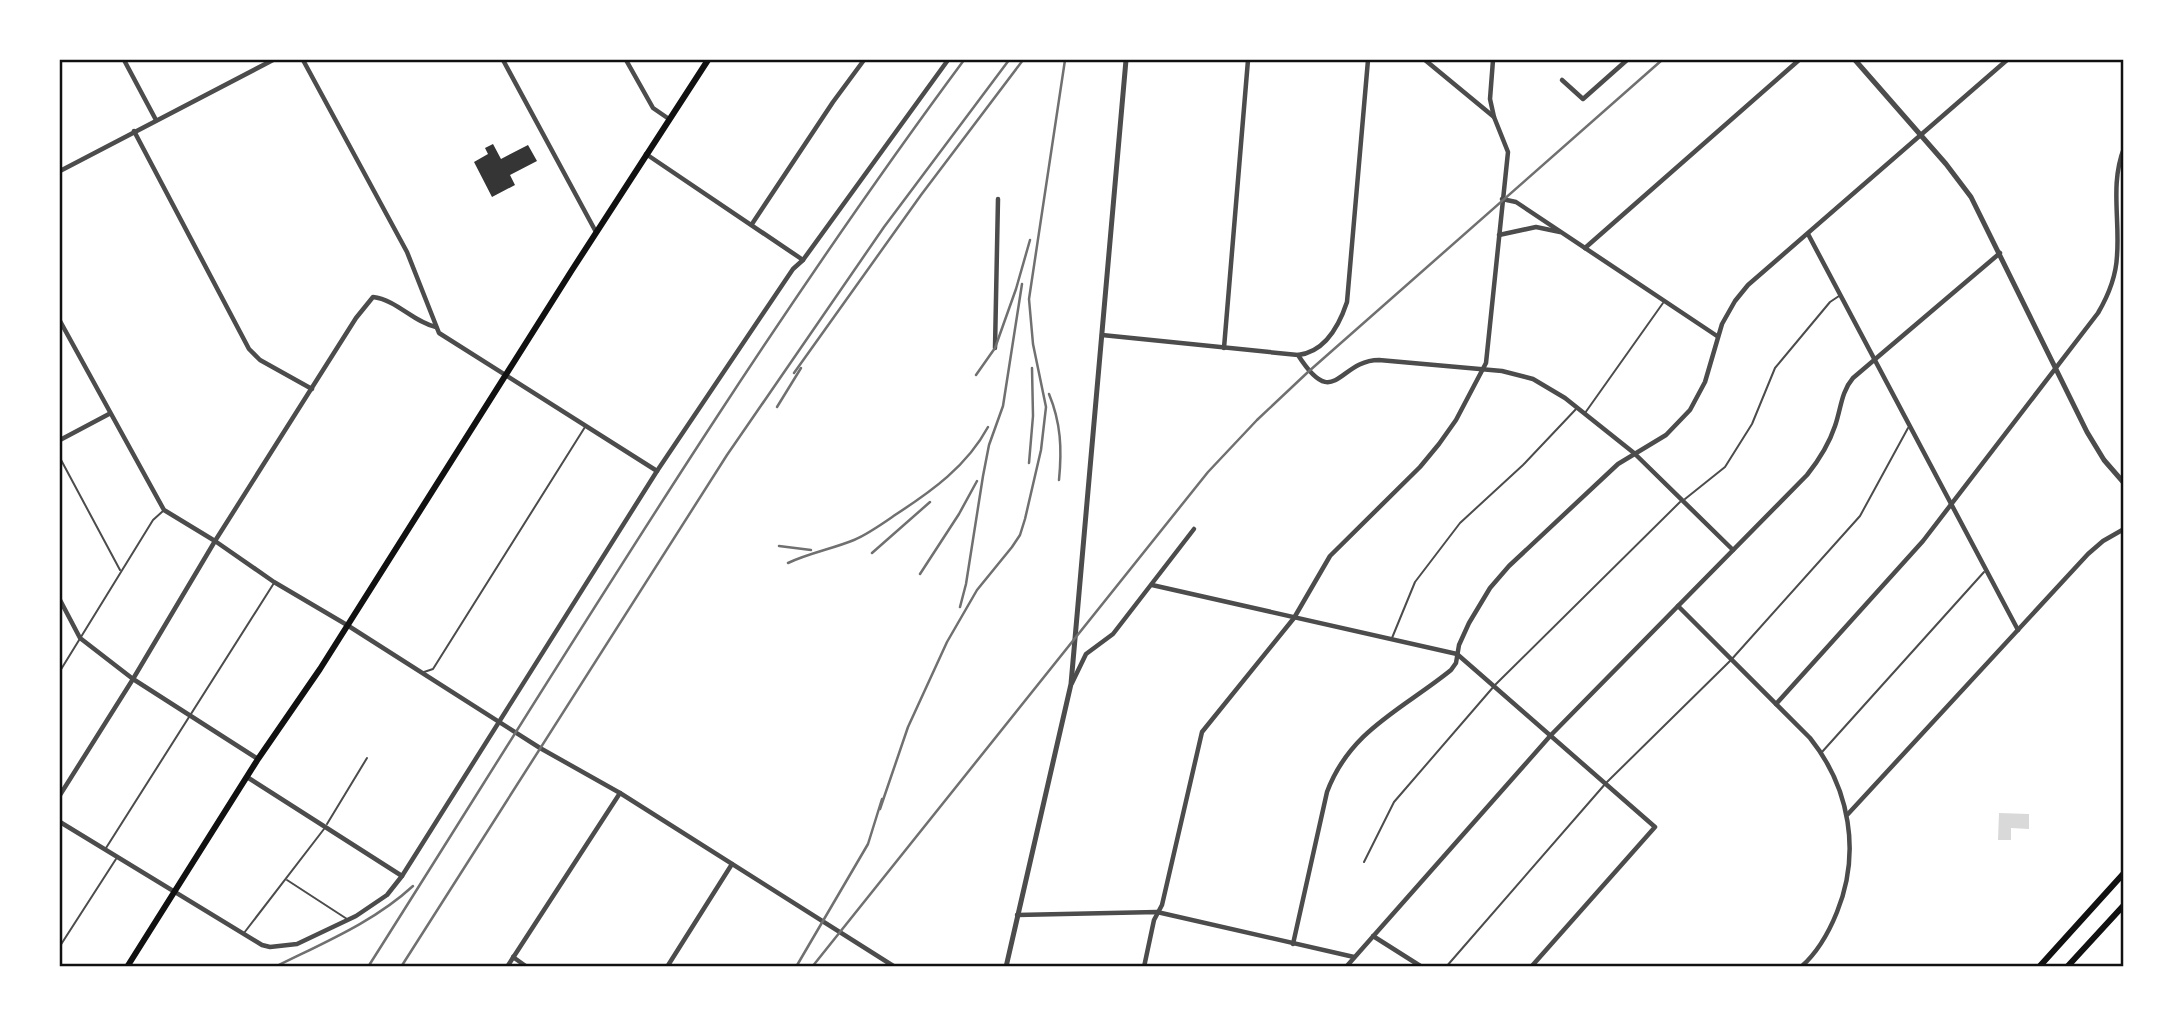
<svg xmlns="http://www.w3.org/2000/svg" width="2183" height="1026" viewBox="0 0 2183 1026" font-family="Rubik,sans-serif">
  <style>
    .water { fill: #d9d9d9 }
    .building { fill: #353535 }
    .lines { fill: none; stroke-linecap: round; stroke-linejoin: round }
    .service { stroke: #4c4c4c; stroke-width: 2 }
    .minor { stroke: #4c4c4c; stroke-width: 4.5 }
    .tertiary { stroke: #4c4c4c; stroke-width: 5 }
    .primary { stroke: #111; stroke-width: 6 }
    .rail { stroke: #707070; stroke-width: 2.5 }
    .neatline { fill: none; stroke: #111; stroke-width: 2.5 }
  </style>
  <rect width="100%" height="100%" fill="#fff"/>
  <path class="water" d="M1999,813L2029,814V829L2011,828V840H1998Z"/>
  <path class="building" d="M493,144L501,159L528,145L537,161L510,175L515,185L492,197L474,162L488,154L485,148Z"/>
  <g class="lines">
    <g class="service">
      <path d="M1585,413L1663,303"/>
      <path d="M60,458L120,570"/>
      <path d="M1685,499L1725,467L1752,424L1775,368L1830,302L1839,296"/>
      <path d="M1392,638L1415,582L1460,523L1523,465L1577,408"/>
      <path d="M60,671L153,520L163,511"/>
      <path d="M424,672L433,669L585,427"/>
      <path d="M1822,752L1984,572"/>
      <path d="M327,824L367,758"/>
      <path d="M106,848L274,583"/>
      <path d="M1364,862L1394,802L1495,685L1680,502"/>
      <path d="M287,880L347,919"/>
      <path d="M244,933L324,829"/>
      <path d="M60,946L116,859"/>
      <path d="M1446,967L1606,783L1731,660L1860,516L1908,428"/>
    </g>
    <g class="minor">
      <path d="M124,60L156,120"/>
      <path d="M303,60L407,252L439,333L657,471"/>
      <path d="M503,60L596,232"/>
      <path d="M626,60L653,108L669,119"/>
      <path d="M1425,60L1494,117"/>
      <path d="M1562,80L1583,99L1627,60"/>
      <path d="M134,131L249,349L260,360L312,389"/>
      <path d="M646,154L803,260"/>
      <path d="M60,171L273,60"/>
      <path d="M1502,199L1516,202L1717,336"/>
      <path d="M752,224L833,102L864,60"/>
      <path d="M1808,234L2018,630"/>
      <path d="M1499,235L1536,227L1560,232"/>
      <path d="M1585,248L1799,60"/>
      <path d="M60,321L164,510L215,541L274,582L347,625L540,748L620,793L895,967"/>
      <path d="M1102,335L1298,355C1335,413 1338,360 1379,360L1502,371L1533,379L1565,398L1634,453L1733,550"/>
      <path d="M995,348L998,199"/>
      <path d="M1224,348L1248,60"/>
      <path d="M1298,355C1325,352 1339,326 1347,302L1368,60"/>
      <path d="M60,440L109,414"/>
      <path d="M1152,585L1457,654L1655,827L1531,967"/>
      <path d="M60,600L80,638L133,679L258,759"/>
      <path d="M1678,606L1810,738C1850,788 1861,853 1837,912C1829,932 1818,952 1801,967"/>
      <path d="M1072,683L1086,654L1113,634L1194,529"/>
      <path d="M1776,704L1923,541L2098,313C2108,296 2116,277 2117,256C2120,219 2110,184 2124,148"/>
      <path d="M247,777L402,876"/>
      <path d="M60,795L133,679L215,541L356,318L373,297C397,300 413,322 436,327"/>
      <path d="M1848,814L2088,554L2103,541L2124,529"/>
      <path d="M60,822L262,945L270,947L297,944L356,916L387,895L402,876L657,471L793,269L803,260L948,60"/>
      <path d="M1017,915L1157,912L1354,957"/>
      <path d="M1373,936L1422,967"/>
      <path d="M1293,944L1327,792C1350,730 1403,709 1451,670L1456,663L1459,645L1469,623L1490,588L1509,566L1618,464L1666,435L1690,410L1705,382L1722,324L1735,301L1748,285L2007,60"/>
      <path d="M513,957L527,967"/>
      <path d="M507,967L620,793"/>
      <path d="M667,967L732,864"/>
      <path d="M1144,967L1154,920L1162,905L1202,732L1294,618L1330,556L1420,467L1439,444L1456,420L1486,363L1508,152L1494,117L1490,99L1493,60"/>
      <path d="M1346,967L1551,735L1807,475C1819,460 1829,444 1835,426C1841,409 1841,392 1853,378L2000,253"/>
    </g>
    <g class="tertiary">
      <path d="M1855,60L1946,164L1971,197L2087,432L2104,460L2124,483"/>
      <path d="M1006,967L1071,684L1126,60"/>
    </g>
    <g class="primary">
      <path d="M127,967L258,759L320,669L572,270L708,60"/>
      <path d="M2039,967L2124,873"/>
      <path d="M2067,967L2124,905"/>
    </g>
    <g class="rail">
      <path d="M794,373L921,195L1023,60"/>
      <path d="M976,375L995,348L1016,289L1030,240"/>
      <path d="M1049,394C1061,423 1062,449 1059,480"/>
      <path d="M777,407L801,368"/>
      <path d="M1029,463L1033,416L1032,368"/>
      <path d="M779,546L811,550"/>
      <path d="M872,553L930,502"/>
      <path d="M788,563C809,553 832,549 854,540C868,534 882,524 895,515C932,491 967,466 988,427"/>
      <path d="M920,574L959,514L977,481"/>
      <path d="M960,607L966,584L983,476L989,445L1003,406L1022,284"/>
      <path d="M880,809L908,727L947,642L977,590L1012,547L1020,535L1025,519L1041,450L1046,407L1033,344L1029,299L1065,60"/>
      <path d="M275,967C323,943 374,922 413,886"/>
      <path d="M368,967C562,661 749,350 964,60"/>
      <path d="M401,967L727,455L884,227L1009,60"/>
      <path d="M796,967L868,844L882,799"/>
      <path d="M812,967L1208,472L1257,420L1308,372L1662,60"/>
    </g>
  </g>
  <rect width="2183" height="1026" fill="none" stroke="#ffffff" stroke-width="122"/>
  <rect x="61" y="61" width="2061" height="904" class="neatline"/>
</svg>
